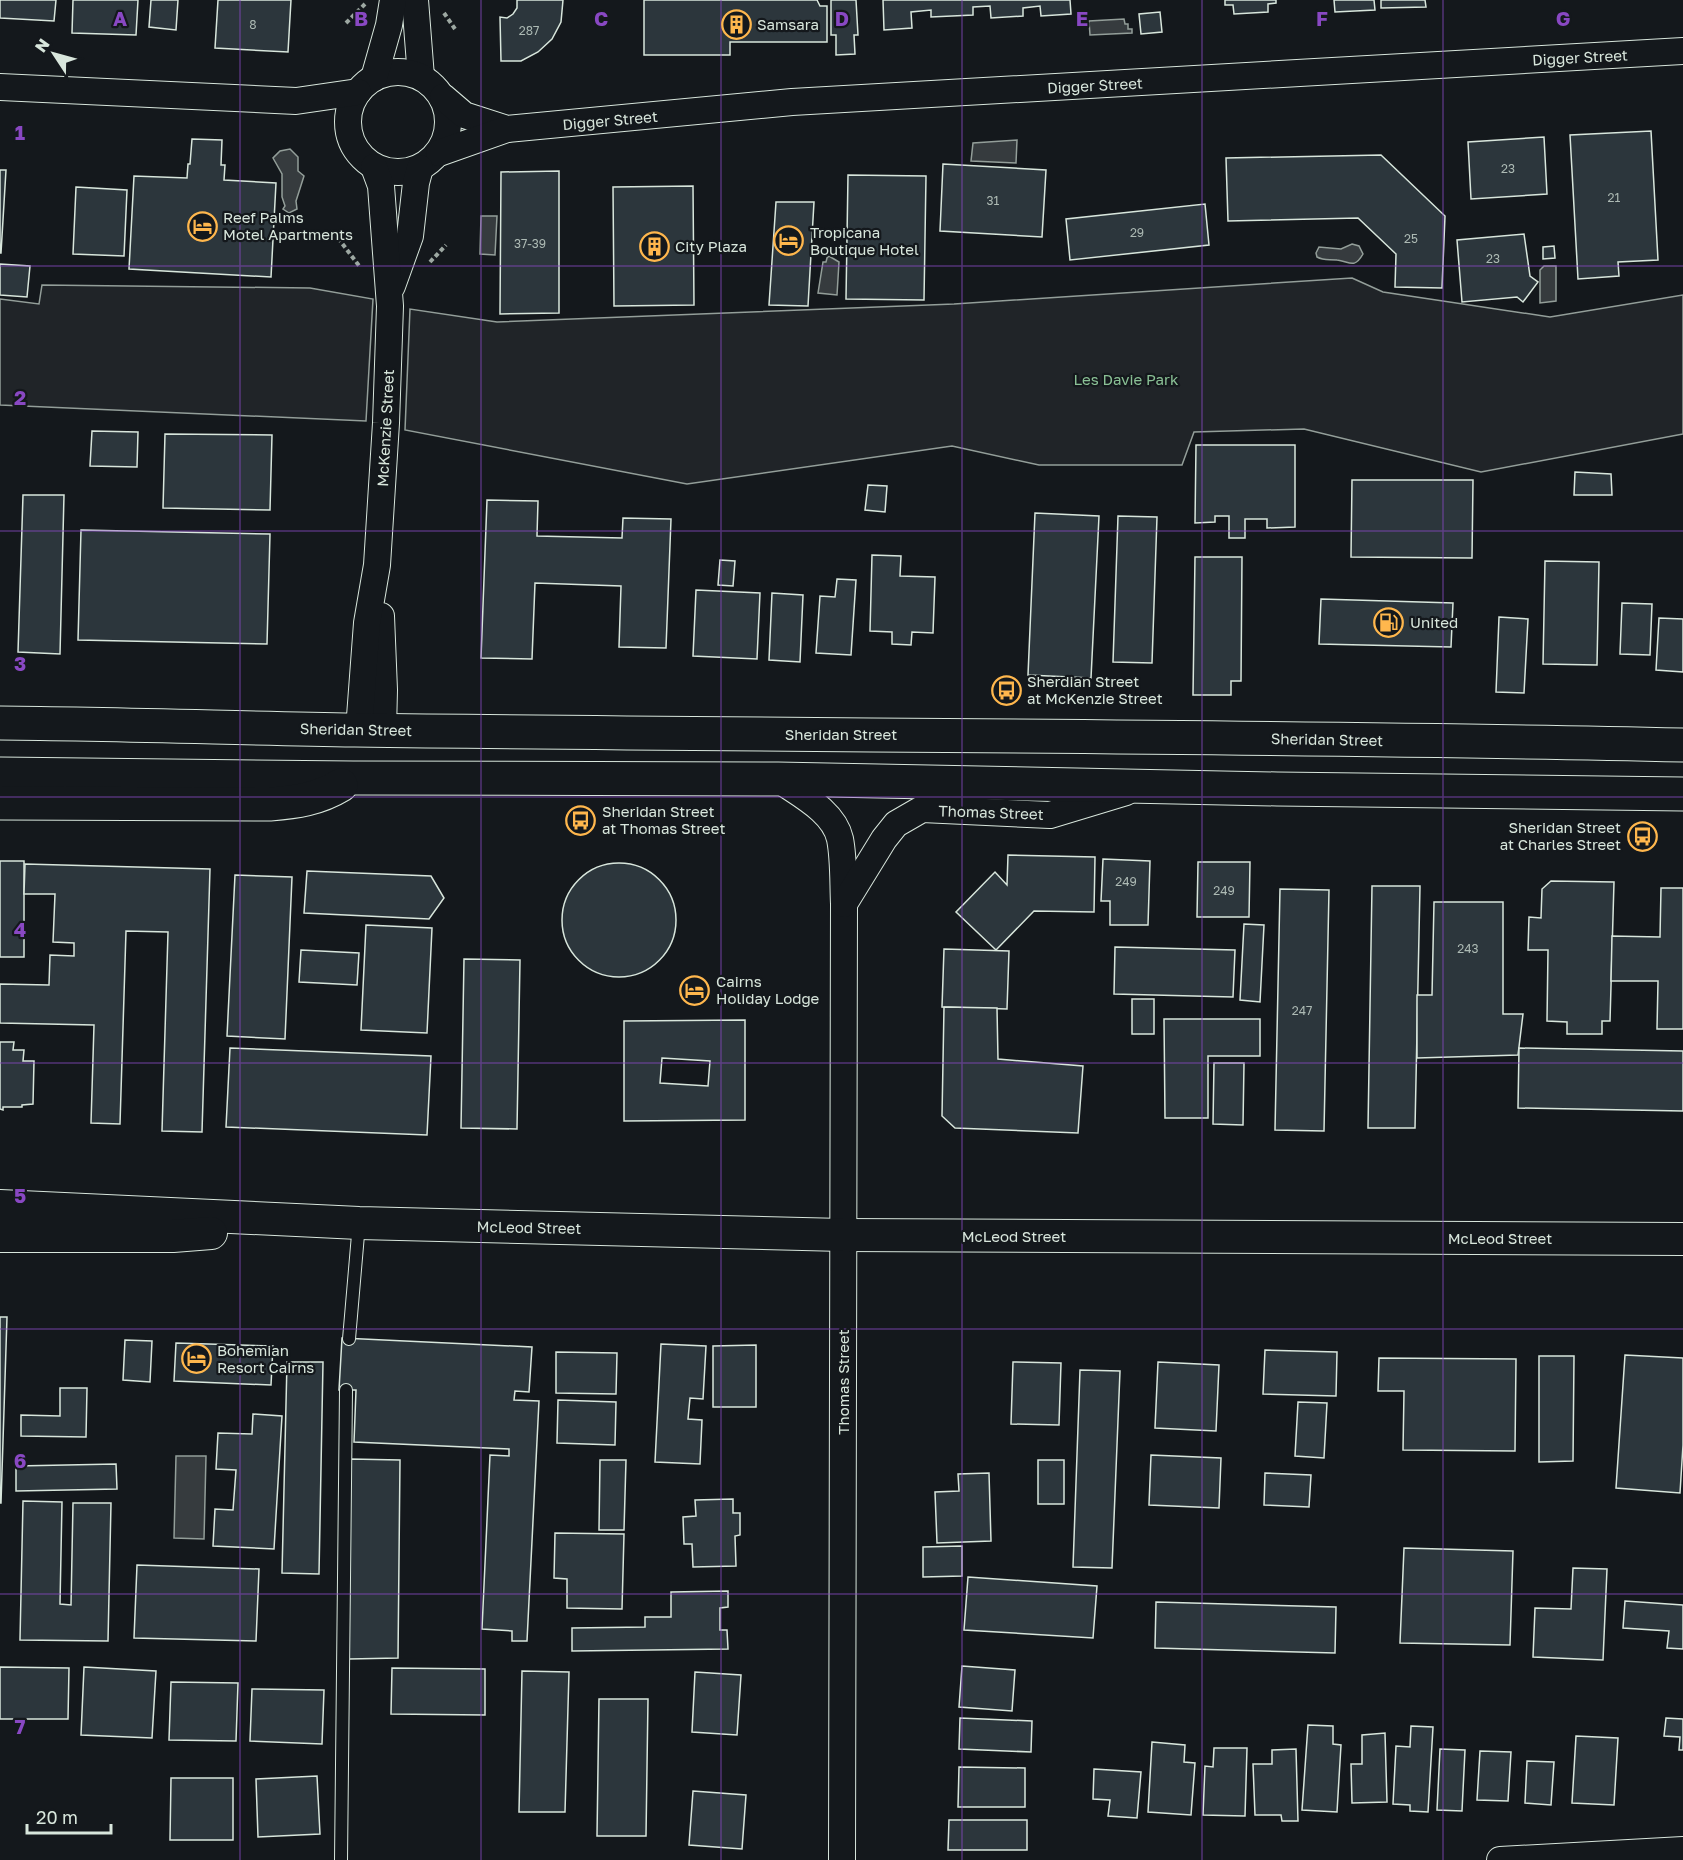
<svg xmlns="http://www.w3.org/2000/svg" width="1683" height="1860" viewBox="0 0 1683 1860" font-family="'Golos Text',sans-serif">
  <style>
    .green { fill: #202428; stroke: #939e99; stroke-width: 1.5 }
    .water { fill: #363b3e; stroke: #939e99; stroke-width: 1.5 }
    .building { fill: #2c363c; stroke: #d8e6dc; stroke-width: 1.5; fill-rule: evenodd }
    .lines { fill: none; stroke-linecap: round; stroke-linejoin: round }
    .service-casing { stroke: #d8e6dc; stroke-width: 14 }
    .minor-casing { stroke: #d8e6dc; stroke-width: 28 }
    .tertiary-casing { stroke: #d8e6dc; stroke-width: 34 }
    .trunk-casing { stroke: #d8e6dc; stroke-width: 35 }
    .path { stroke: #9da8a2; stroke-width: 4; stroke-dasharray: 4.5 3; stroke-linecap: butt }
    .service { stroke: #14181c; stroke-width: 12 }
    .minor { stroke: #14181c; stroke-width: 26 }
    .tertiary { stroke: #14181c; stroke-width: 32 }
    .trunk { stroke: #14181c; stroke-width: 33 }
    .grid { fill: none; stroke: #8948c3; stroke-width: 1.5; stroke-opacity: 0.55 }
    .labels { text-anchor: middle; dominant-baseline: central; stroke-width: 4.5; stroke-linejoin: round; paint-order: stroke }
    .number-label { font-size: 12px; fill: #adbab4 }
    .poi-label { font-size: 15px; fill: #d8e6dc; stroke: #14181c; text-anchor: start }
    .street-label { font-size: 15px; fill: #d8e6dc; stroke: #14181c }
    .park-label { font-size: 15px; fill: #8ac095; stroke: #14181c }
    .grid-label { font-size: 20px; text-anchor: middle; font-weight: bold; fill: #8948c3; stroke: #14181c; stroke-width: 4.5; stroke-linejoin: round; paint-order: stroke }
  </style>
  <rect width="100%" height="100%" fill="#14181c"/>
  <g class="green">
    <path d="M1352,278L1383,292L1550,317L1683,295V434L1481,472L1304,429L1194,432L1182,465H1039L952,446L687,484L405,430L410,309L497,322L954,304Z"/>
    <path d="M42,285L310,288L373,299L366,421L0,405V299L39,304Z"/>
  </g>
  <g class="water">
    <path d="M1124,19L1125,24H1128V29H1132V33L1090,35L1089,21Z"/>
    <path d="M1017,140L1016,163L971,161L973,143Z"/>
    <path d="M290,149L298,157V171L304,176L296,201L297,209L289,213L283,209L285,206L282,197V174L273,158L280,151Z"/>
    <path d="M481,216H497L495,255L480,254Z"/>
    <path d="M1352,244L1359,246L1363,254C1354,270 1349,261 1337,260C1329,259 1324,261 1317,257L1316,253L1319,247L1341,249Z"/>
    <path d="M829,256L839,262L837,295L818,293L823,262H826L827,258Z"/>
    <path d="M1544,266H1556V301L1540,303V270Z"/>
    <path d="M176,1456H206L204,1539L174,1538Z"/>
  </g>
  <g class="building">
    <path d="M0,0H56L54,21L0,18Z"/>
    <path d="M73,0H138L136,35L72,33Z"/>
    <path d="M151,0H178L176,30L149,27Z"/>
    <path d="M218,0H291L288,52L215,48Z"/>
    <path d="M517,0H563L561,22L552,39L538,52L521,61H501L500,17L507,18L513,14L517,8Z"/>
    <path d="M644,0H817L820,6H827V42H730V55H644Z"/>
    <path d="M831,0H856L858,35H854L855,54L836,55V35H831Z"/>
    <path d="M883,0H1070L1071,14L1041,16L1040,6L1023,8V16L991,18L990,6L973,7V15L931,17V10L911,12L912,28L884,30Z"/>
    <path d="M1225,0H1276V3L1268,4V12L1234,14L1233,5H1225Z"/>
    <path d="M1334,0H1374L1375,10L1335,12Z"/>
    <path d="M1381,0H1425L1426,7L1381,8Z"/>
    <path d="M1160,12L1162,32L1141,34L1139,14Z"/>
    <path d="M1651,131L1658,260L1618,262L1619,276L1578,279L1570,135Z"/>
    <path d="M1544,137L1547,194L1471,199L1468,142Z"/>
    <path d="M192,139L222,140L221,165H225L224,180L276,183L271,277L129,269L134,176L187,178L188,164H190Z"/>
    <path d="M1381,155L1445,216L1442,288L1395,287L1396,254L1358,218L1228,221L1226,158Z"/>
    <path d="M943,164L1046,170L1042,237L940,231Z"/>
    <path d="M0,170H6L1,253H0Z"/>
    <path d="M559,171V313L500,314L501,172Z"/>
    <path d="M848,175L926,176L924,300L846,299Z"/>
    <path d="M693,186L694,305L614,306L613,187Z"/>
    <path d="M76,187L127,190L124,256L73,254Z"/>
    <path d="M776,202H814L808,306L769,305Z"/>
    <path d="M1205,204L1209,245L1070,260L1066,219Z"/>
    <path d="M1524,234L1530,276L1538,282L1523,302L1517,297L1462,302L1457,240Z"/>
    <path d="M1554,246L1555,258L1543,259V247Z"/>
    <path d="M0,264L30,266L27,297L0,295Z"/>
    <path d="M92,431L138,432L137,467L90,466Z"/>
    <path d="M165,434L272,435L270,510L163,508Z"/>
    <path d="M1196,445H1295V527L1267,528V519H1245V538H1229V516H1215V522L1195,523Z"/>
    <path d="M1575,472L1611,474L1612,495H1574Z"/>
    <path d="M1352,480H1473L1472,558L1351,557Z"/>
    <path d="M868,485L887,486L885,512L865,510Z"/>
    <path d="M23,495H64L60,654L18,652Z"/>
    <path d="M487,500L538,501L537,536L622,538L623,518L671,519L666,648L619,647L621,586L535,583L532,659L481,658Z"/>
    <path d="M1035,513L1099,516L1091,678L1028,675Z"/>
    <path d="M1118,516L1157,517L1152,663L1113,662Z"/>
    <path d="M81,530L270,534L267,644L78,640Z"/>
    <path d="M872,555L901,556L900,576L935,577L933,633L912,632L911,645L892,644V632L870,631Z"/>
    <path d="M1195,557H1242L1241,681H1231V695H1193Z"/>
    <path d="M720,560L735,561L733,586L718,585Z"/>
    <path d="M1545,561L1599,562L1597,665L1543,664Z"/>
    <path d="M837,579L856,580L851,655L816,653L820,596L835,597Z"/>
    <path d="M696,590L760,593L757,659L693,656Z"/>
    <path d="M772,593L803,595L800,662L769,660Z"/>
    <path d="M1321,599L1453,603L1451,647L1319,644Z"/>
    <path d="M1622,603L1652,604L1650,655L1620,654Z"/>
    <path d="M1499,617L1528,619L1524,693L1496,692Z"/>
    <path d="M1659,618L1683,619V672L1656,670Z"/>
    <path d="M1008,855L1095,857L1094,912L1034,911L996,950L956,912L995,872L1007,885Z"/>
    <path d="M1103,859L1150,861L1148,925H1110V901H1101Z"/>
    <rect x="0" y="861" width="24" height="96"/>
    <path d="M1198,862H1250L1249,917H1197Z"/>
    <circle cx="619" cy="920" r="57"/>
    <path d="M25,864L210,869L202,1132L162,1131L168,932L126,931L120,1124L91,1123L94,1025L0,1023V984L49,985L50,955L74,956V943L53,942L55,894H24Z"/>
    <path d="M307,871L431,876L444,898L429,919L304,913Z"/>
    <path d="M235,875L292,877L285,1039L227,1036Z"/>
    <path d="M1551,881L1614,882L1610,1021H1602V1034H1567V1022L1547,1021L1548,950H1528L1529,917L1541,918L1542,889Z"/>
    <path d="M1372,886H1420L1415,1128H1368Z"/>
    <path d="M1661,888H1683V1029H1657L1658,981H1611L1612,936L1660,937Z"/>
    <path d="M1280,889L1329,890L1324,1131L1275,1130Z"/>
    <path d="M1434,902H1503V1014H1523L1518,1055L1417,1058V995H1432Z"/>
    <path d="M1244,924L1264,925L1260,1002L1240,1000Z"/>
    <path d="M366,925L432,928L427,1033L361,1030Z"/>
    <path d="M1115,947L1235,950L1233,997L1114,994Z"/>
    <path d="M944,949L1009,951L1007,1009L942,1007Z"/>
    <path d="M301,950L359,953L357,985L299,982Z"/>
    <path d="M464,959L520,960L517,1129L461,1128Z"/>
    <rect x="1132" y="999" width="22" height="35"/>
    <path d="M944,1007L997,1008L998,1059L1083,1066L1078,1133L955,1128L942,1116Z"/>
    <path d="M1164,1019H1260V1056H1208V1118H1165Z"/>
    <path d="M745,1020V1120L624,1121V1021ZM662,1058L710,1061L708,1086L660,1083Z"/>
    <path d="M0,1042H14L13,1050H24L23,1061H34L33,1104L22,1105V1107H3V1110L0,1109Z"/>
    <path d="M230,1048L431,1056L427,1135L226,1127Z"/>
    <path d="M1519,1048L1683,1051V1111L1518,1108Z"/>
    <path d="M1214,1063H1244L1243,1125L1213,1124Z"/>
    <path d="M0,1317H7L1,1503H0Z"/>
    <path d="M342,1338L532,1347L529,1392L515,1391L514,1400L539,1401L527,1641H512V1631L482,1629L490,1455L509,1456V1449L354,1442L356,1390H339Z"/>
    <path d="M125,1340L152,1341L150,1382L123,1380Z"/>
    <path d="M176,1343L273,1346L271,1385L174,1381Z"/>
    <path d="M661,1344L706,1346L703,1399L690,1398L688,1419L702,1420L700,1464L655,1462Z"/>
    <path d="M756,1345V1407H713V1346Z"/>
    <path d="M1265,1350L1337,1352L1336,1396L1263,1394Z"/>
    <path d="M556,1352L617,1353L616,1394L556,1393Z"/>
    <path d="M1625,1355L1683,1358V1445L1680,1493L1616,1488Z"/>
    <path d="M1539,1356H1574L1573,1461L1539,1462Z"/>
    <path d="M1379,1358L1516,1359L1515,1451L1403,1450L1404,1391H1378Z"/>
    <path d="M287,1362H323L319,1574L282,1573Z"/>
    <path d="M1013,1362L1061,1363L1059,1425L1011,1424Z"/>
    <path d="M1158,1362L1219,1365L1216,1431L1155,1428Z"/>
    <path d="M1080,1370L1120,1371L1112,1568L1073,1567Z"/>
    <path d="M60,1388H87L86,1437L21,1436V1415L60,1416Z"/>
    <path d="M558,1400L616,1402L615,1445L557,1443Z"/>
    <path d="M1298,1402L1327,1403L1324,1458L1295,1456Z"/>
    <path d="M253,1414L282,1416L274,1549L213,1546L215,1509L233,1510L236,1470L216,1469L218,1433L252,1434Z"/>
    <path d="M1151,1455L1221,1458L1219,1508L1149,1505Z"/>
    <path d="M350,1459L400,1460L398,1658L349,1659Z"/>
    <path d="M600,1460H626L624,1530H599Z"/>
    <rect x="1038" y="1460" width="26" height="44"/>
    <path d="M116,1464L117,1489L16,1491V1466Z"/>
    <path d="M989,1473L991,1541L937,1543L935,1492L959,1491L958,1474Z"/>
    <path d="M1265,1473L1311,1475L1309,1507L1264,1505Z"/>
    <path d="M733,1499V1513H740V1535L735,1536L736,1566L693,1567L692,1544H684L683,1517L696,1516L695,1500Z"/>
    <path d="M23,1501L62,1502L60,1604L71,1605L73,1503H111L108,1641L20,1640Z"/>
    <path d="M555,1533L624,1534L622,1609L567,1608V1579L554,1578Z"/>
    <path d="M962,1546V1576L923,1577V1547Z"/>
    <path d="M1404,1548L1513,1551L1510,1645L1400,1643Z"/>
    <path d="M137,1565L259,1569L256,1641L134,1638Z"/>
    <path d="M1573,1568L1607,1569L1603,1660L1533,1657L1535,1608L1571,1609Z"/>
    <path d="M968,1577L1097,1586L1093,1638L964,1630Z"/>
    <path d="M728,1591V1607L720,1608V1630H727L728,1649L572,1651V1628L645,1627V1617H671V1592Z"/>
    <path d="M1625,1601L1683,1605V1649L1667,1648L1669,1631L1623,1628Z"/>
    <path d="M1156,1602L1336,1607L1335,1653L1155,1648Z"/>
    <path d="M962,1666L1015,1670L1012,1711L959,1707Z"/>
    <path d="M0,1667L69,1668L68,1719H0Z"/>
    <path d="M84,1667L156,1671L152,1738L81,1735Z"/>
    <path d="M392,1668L485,1669V1715L391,1714Z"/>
    <path d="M522,1671L569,1672L565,1812H519Z"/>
    <path d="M695,1672L741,1675L737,1735L692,1732Z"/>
    <path d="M171,1682L238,1683L236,1741L169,1740Z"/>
    <path d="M252,1689L324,1690L322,1744L250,1741Z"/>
    <path d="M599,1699H648L646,1836H597Z"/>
    <path d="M960,1718L1032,1721L1031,1752L959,1749Z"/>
    <path d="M1666,1718L1683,1719V1750H1679L1680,1737L1664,1736Z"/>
    <path d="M1308,1725L1333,1726V1744L1341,1745L1337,1812L1302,1810Z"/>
    <path d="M1411,1726L1433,1727L1428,1812L1410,1811V1805L1393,1804L1396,1746L1410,1747Z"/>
    <path d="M1385,1733L1387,1802L1352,1803L1351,1764H1362V1735Z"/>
    <path d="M1576,1736L1618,1738L1614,1805L1572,1803Z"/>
    <path d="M1152,1742L1185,1745L1184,1762L1195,1763L1191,1815L1148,1812Z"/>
    <path d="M1214,1748H1247L1245,1816L1203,1815L1205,1766L1213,1767Z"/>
    <path d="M1296,1749L1298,1821H1282L1281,1815H1255L1253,1764H1272V1750Z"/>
    <path d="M1440,1749L1465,1750L1462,1811L1437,1810Z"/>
    <path d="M1480,1751L1511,1752L1508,1801L1477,1800Z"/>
    <path d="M1527,1761L1554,1762L1551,1805L1525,1803Z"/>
    <path d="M959,1767L1025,1768V1807H958Z"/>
    <path d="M1094,1769L1141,1772L1137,1818L1108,1816L1110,1800L1093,1799Z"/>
    <path d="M317,1776L320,1834L258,1837L256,1779Z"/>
    <path d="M171,1778H233V1840H170Z"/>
    <path d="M693,1791L746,1795L742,1849L689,1845Z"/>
    <path d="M949,1820H1027V1850H948Z"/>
  </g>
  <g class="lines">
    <defs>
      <g id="service">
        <path d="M349,1339L359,1223"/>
        <path d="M341,1860L346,1390"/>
      </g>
      <g id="minor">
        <path d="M415,0L421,77"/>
        <circle cx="398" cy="122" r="50"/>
        <path d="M374,78L389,25L393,0"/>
        <path d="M0,87L296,101L358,92"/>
        <path d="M443,97L464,115L507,129"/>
        <path d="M439,153L507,129L792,102L1683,51"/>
        <path d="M392,286L410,236L416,183L420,168"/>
        <path d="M381,616L384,690L383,730"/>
        <path d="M359,730L367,623L377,565L386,423L390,306L381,186L374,167"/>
        <path d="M778,779C799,794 834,811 840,839C844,859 843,883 844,904L842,1860"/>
        <path d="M844,904L884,839L896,824L922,809L1050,815L1126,792"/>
        <path d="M1500,1860L1683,1850"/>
      </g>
      <g id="tertiary">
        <path d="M0,1206L359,1223L843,1235L1683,1239"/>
        <path d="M0,1236H173L211,1233"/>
      </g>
      <g id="trunk">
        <path d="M0,723C118,724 237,728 355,730C798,736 1240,735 1683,745"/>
        <path d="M0,774L353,778L778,779L1277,789L1683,794"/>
        <path d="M0,803L270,804C296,802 318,799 341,785"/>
      </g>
    </defs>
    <use href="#service" class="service-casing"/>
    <use href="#minor" class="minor-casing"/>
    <use href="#tertiary" class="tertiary-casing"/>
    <use href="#trunk" class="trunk-casing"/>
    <g class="path">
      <path d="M444,13L455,29"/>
      <path d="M346,23L365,4"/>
      <path d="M338,238L360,267"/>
      <path d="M430,262L446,245"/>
    </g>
    <use href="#service" class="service"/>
    <use href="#minor" class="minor"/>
    <use href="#tertiary" class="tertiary"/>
    <use href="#trunk" class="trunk"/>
  </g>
  <path class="grid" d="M240,0V1860M481,0V1860M721,0V1860M962,0V1860M1202,0V1860M1443,0V1860M0,266H1683M0,531H1683M0,797H1683M0,1063H1683M0,1329H1683M0,1594H1683"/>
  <defs>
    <symbol id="building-ring" viewBox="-11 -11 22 22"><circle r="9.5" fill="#14181c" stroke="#ffb74d" stroke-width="1.5"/><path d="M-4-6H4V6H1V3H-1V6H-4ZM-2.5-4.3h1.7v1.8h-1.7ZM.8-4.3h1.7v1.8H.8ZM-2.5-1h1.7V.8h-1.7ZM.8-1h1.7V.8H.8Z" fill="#ffb74d"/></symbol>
    <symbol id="hotel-ring" viewBox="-11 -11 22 22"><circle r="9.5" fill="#14181c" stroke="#ffb74d" stroke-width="1.5"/><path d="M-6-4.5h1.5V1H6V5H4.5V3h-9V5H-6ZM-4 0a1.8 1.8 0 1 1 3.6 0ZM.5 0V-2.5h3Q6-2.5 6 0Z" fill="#ffb74d"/></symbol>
    <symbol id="fuel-ring" viewBox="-11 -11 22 22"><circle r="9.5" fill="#14181c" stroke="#ffb74d" stroke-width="1.5"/><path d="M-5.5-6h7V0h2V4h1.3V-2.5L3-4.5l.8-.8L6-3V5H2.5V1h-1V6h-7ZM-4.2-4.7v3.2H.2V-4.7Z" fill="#ffb74d"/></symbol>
    <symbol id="bus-ring" viewBox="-11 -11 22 22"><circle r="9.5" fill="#14181c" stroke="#ffb74d" stroke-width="1.5"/><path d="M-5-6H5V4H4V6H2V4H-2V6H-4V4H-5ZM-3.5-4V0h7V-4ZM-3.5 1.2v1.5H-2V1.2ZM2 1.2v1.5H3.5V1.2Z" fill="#ffb74d"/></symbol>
  </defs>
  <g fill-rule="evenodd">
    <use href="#building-ring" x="720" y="8" width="33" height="33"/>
    <use href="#hotel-ring" x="186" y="210" width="33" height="33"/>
    <use href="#hotel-ring" x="772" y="224" width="33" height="33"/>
    <use href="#building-ring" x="638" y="230" width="33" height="33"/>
    <use href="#fuel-ring" x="1372" y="606" width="33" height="33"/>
    <use href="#bus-ring" x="990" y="674" width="33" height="33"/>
    <use href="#bus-ring" x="564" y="804" width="33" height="33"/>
    <use href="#bus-ring" x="1626" y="820" width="33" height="33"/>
    <use href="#hotel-ring" x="678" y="974" width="33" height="33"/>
    <use href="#hotel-ring" x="180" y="1342" width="33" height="33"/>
  </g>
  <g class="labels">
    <g class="number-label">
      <text x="253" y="24">8</text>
      <text x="529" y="30">287</text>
      <text x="1508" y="168">23</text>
      <text x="1614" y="197">21</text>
      <text x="993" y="200">31</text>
      <text x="1137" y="232">29</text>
      <text x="1411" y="238">25</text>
      <text x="530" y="243">37-39</text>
      <text x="1493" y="258">23</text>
      <text x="1126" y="881">249</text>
      <text x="1224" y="890">249</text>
      <text x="1468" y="948">243</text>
      <text x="1302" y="1010">247</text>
    </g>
    <g class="poi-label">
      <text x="757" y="24">Samsara</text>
      <text x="223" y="217">Reef Palms<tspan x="223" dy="17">Motel Apartments</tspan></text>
      <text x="810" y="232">Tropicana<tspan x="810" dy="17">Boutique Hotel</tspan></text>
      <text x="675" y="246">City Plaza</text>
      <text x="1410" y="622">United</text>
      <text x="1027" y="681">Sherdian Street<tspan x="1027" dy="17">at McKenzie Street</tspan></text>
      <text x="602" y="811">Sheridan Street<tspan x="602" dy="17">at Thomas Street</tspan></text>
      <text x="1621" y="827" text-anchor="end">Sheridan Street<tspan x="1621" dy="17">at Charles Street</tspan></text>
      <text x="716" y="981">Cairns<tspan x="716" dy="17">Holiday Lodge</tspan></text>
      <text x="217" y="1350">Bohemian<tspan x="217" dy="17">Resort Cairns</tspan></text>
    </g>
    <g class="street-label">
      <text transform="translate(1580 57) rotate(-3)">Digger Street</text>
      <text transform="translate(1095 85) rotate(-3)">Digger Street</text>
      <text transform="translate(610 120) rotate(-5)">Digger Street</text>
      <text transform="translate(385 428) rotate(-87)">McKenzie Street</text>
      <text transform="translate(356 729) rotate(1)">Sheridan Street</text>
      <text x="841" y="734">Sheridan Street</text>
      <text transform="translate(1327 739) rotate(1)">Sheridan Street</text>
      <text transform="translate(991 812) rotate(2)">Thomas Street</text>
      <text transform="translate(529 1227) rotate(1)">McLeod Street</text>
      <text x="1014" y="1236">McLeod Street</text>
      <text x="1500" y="1238">McLeod Street</text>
      <text transform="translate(843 1382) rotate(-90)">Thomas Street</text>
    </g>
    <g class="park-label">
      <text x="1126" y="379">Les Davie Park</text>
    </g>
  </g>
  <g class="grid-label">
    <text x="120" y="26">A</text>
    <text x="361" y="26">B</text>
    <text x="601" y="26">C</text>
    <text x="842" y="26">D</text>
    <text x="1082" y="26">E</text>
    <text x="1322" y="26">F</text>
    <text x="1563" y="26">G</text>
    <text x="20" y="140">1</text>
    <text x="20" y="405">2</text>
    <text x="20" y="671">3</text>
    <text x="20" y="937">4</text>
    <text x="20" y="1203">5</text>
    <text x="20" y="1468">6</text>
    <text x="20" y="1734">7</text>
  </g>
  <g transform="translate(54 54) rotate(306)" stroke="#14181c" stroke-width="4.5" paint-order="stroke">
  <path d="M0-4.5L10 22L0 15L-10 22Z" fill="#d8e6dc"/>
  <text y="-9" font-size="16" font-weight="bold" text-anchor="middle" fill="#d8e6dc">N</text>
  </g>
  <path d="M27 1824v9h84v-9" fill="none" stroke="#d8e6dc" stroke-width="3"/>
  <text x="36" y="1824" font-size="18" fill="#d8e6dc" stroke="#14181c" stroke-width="4.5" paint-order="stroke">20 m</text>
</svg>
